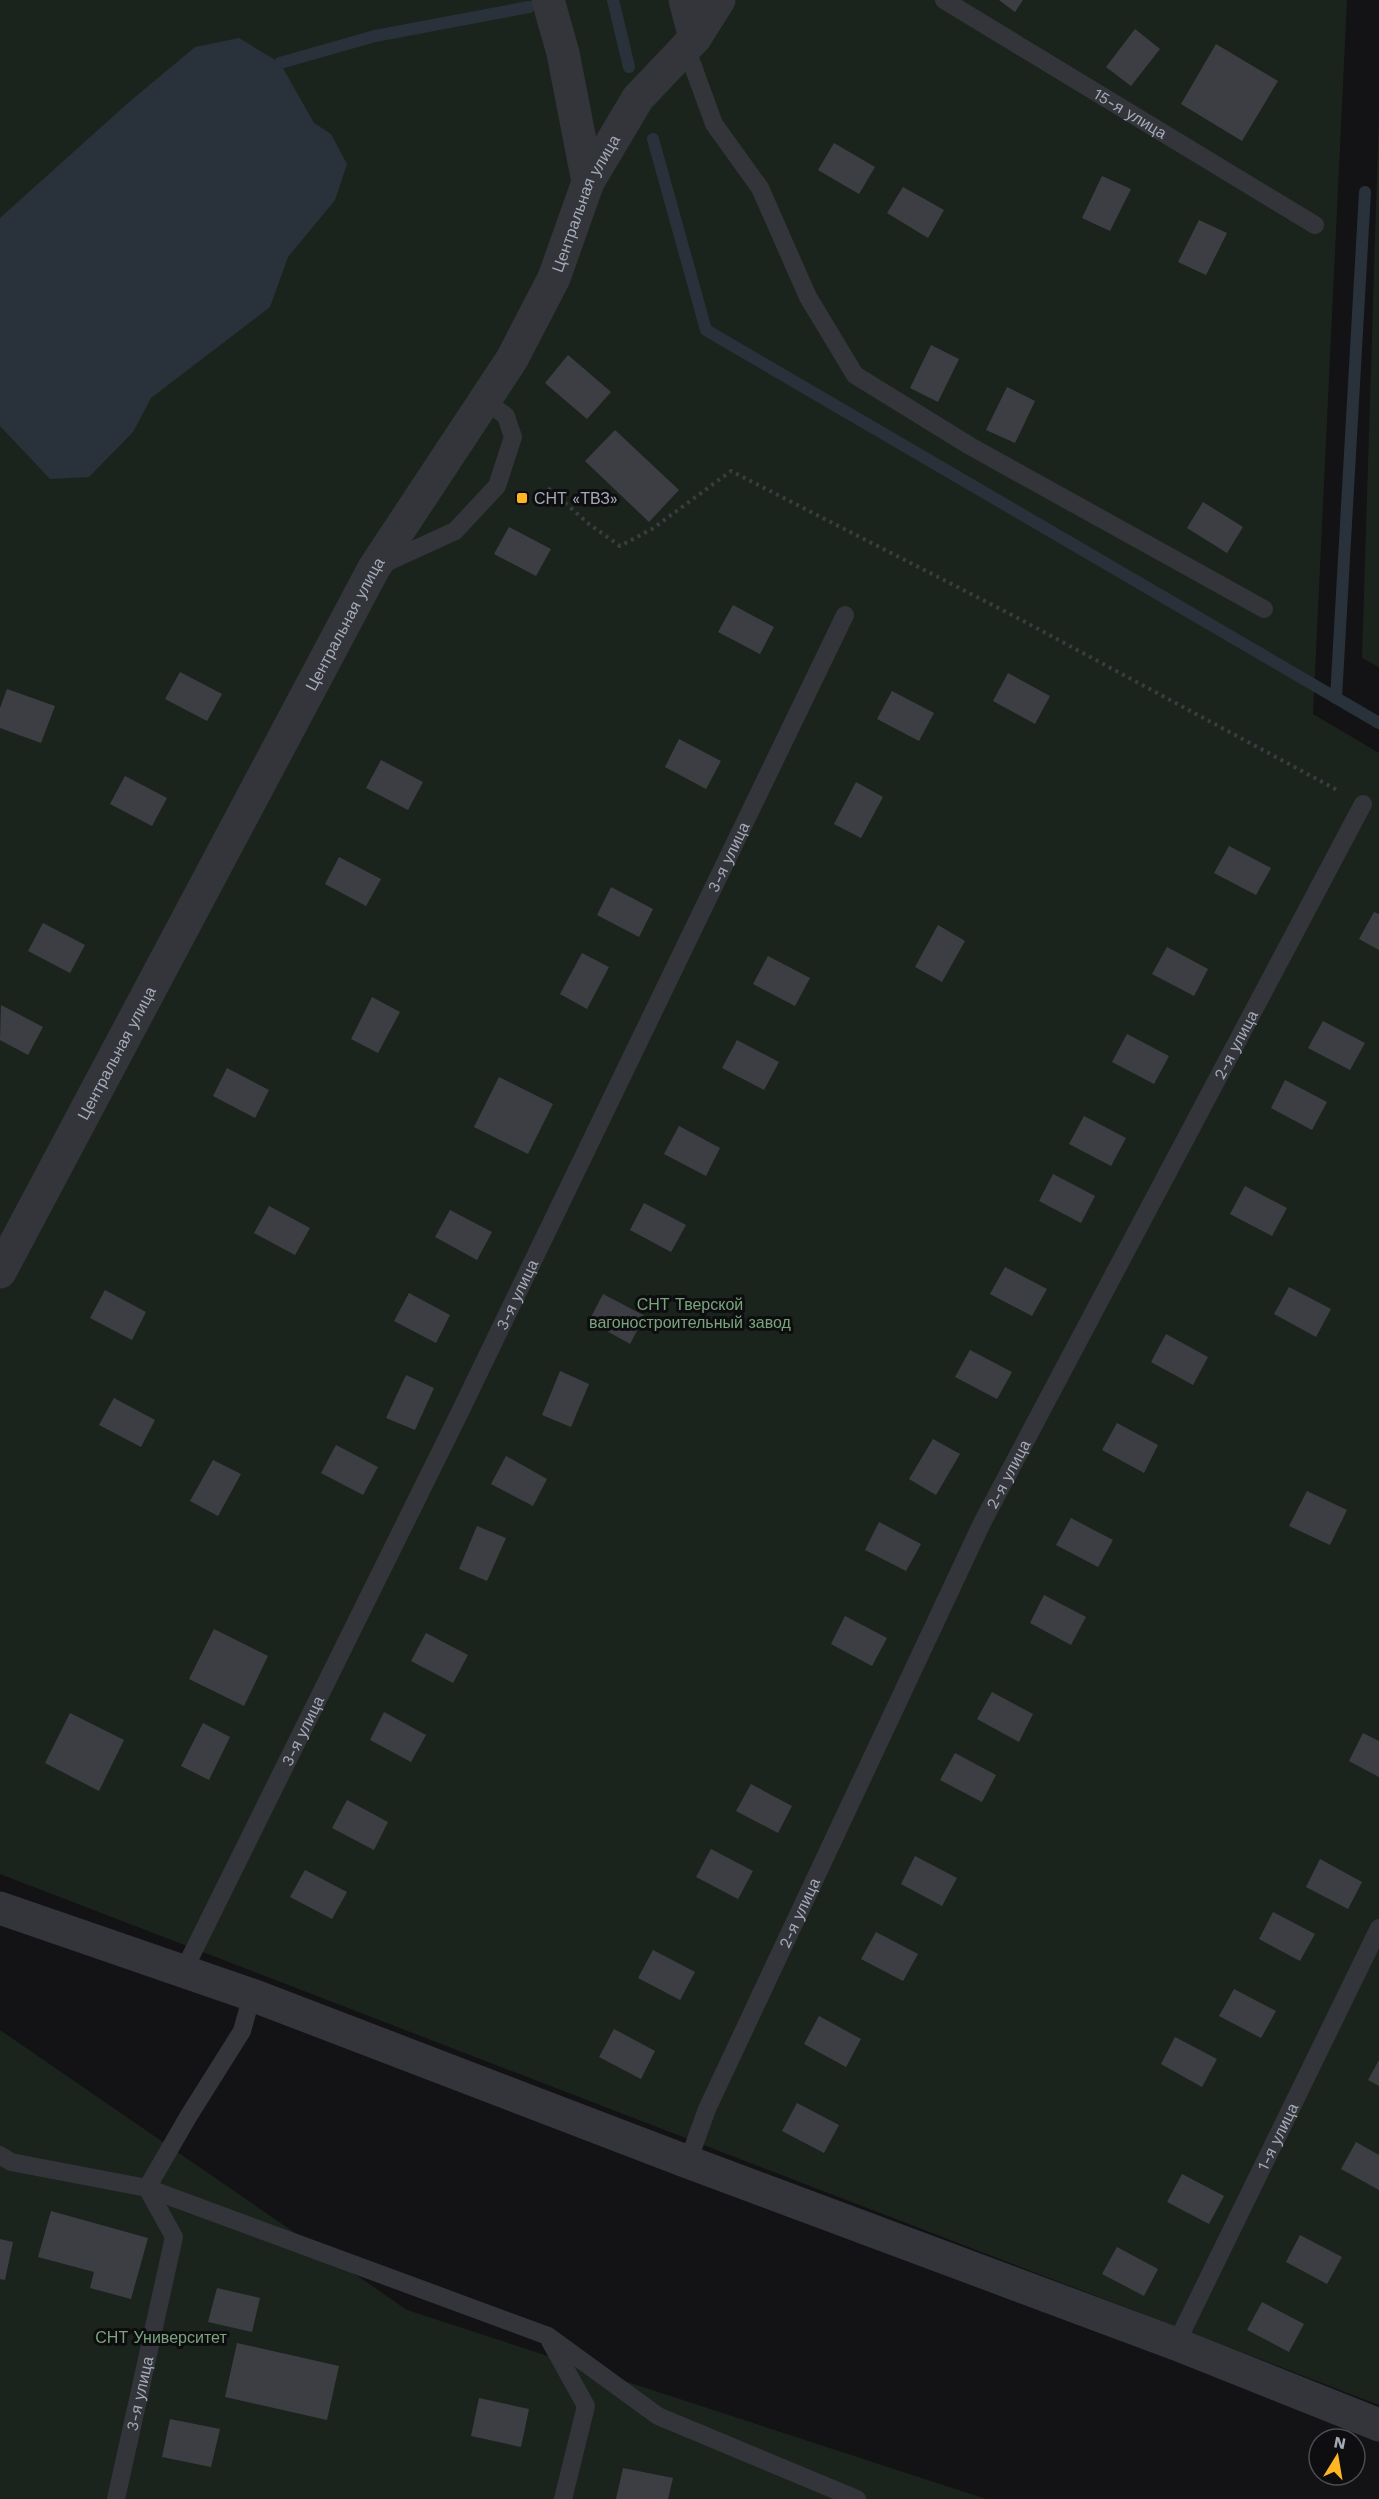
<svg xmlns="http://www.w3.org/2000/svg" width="1379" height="2499" viewBox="0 0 1379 2499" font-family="'Work Sans',sans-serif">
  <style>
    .green { fill: #1b241c }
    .water { fill: #29323a }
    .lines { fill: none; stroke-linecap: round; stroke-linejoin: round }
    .stream { stroke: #29323a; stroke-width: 12 }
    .building { fill: #3d3e43 }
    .path { stroke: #3a3c42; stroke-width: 4; stroke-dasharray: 3 4.5; stroke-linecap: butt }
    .service { stroke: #34353b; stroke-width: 18 }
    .minor { stroke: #34353b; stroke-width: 33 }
    .poi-dot { fill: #ffb622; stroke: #0e0e10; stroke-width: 2 }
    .labels { text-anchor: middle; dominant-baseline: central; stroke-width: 6; stroke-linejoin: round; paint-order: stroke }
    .street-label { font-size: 16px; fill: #a4aab7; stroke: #0e0e10 }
    .poi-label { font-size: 16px; fill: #a4aab7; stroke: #0e0e10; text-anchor: start }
    .park-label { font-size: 16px; fill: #79a47c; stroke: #0e0e10 }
  </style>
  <rect width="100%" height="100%" fill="#131315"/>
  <g class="green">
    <path d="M0,0H1347L1313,714L1379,753V2405L0,1874Z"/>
    <path d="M1379,111V667L1362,658Z"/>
    <path d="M0,2030L407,2310L986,2499H0Z"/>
  </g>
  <path class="water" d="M239,38L280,63L314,123L331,134L347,164L335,200L288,257L270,307L151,398L133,432L89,477L50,479L0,426V218L128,103L195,47Z"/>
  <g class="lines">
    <g class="stream">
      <path d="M613,0L629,67"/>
      <path d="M280,63L375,36L529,7"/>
      <path d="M653,139L706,330L1379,723"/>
      <path d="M1336,698L1365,192"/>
    </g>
  </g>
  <g class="building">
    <path d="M999,0H1023L1015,12Z"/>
    <path d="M1135,29L1160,49L1131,86L1106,67Z"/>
    <path d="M1216,44L1278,81L1242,141L1181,104Z"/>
    <path d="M834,143L875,167L859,194L818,170Z"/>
    <path d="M1102,176L1131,189L1110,231L1082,218Z"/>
    <path d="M903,187L944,210L928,238L887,213Z"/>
    <path d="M1199,220L1227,233L1206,275L1178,262Z"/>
    <path d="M931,345L959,359L938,402L910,388Z"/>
    <path d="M568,355L611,392L587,419L545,383Z"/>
    <path d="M1007,387L1035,401L1015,443L986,430Z"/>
    <path d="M615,430L679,490L649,522L585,461Z"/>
    <path d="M1203,502L1243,527L1227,553L1187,528Z"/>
    <path d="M509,527L551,549L536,576L494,554Z"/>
    <path d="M733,605L774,627L760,654L718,632Z"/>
    <path d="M180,672L222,694L207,721L165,699Z"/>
    <path d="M1008,673L1050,696L1035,724L993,701Z"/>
    <path d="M7,689L55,706L41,743L0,728V708Z"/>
    <path d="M892,691L934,713L919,741L877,719Z"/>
    <path d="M679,739L721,761L706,789L665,767Z"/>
    <path d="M381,760L423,782L408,810L366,788Z"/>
    <path d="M125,776L167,798L152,826L110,804Z"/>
    <path d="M856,782L883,797L861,838L834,824Z"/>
    <path d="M1229,846L1271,868L1256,895L1214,873Z"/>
    <path d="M339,857L381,879L366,906L325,884Z"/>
    <path d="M611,887L653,909L639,937L597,915Z"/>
    <path d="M1374,912L1379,914V950L1359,939Z"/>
    <path d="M43,923L85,945L70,973L28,951Z"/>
    <path d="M938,925L965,941L942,982L915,967Z"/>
    <path d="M1167,947L1208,969L1194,996L1152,974Z"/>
    <path d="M582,953L609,967L587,1009L560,994Z"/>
    <path d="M768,956L810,978L795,1006L753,984Z"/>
    <path d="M372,997L400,1012L378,1053L351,1039Z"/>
    <path d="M1,1005L43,1027L28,1055L0,1040Z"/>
    <path d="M1323,1021L1365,1043L1350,1070L1308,1048Z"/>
    <path d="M1127,1034L1169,1056L1154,1084L1112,1062Z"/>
    <path d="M737,1040L779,1062L764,1090L722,1068Z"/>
    <path d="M227,1068L269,1090L255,1118L213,1096Z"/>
    <path d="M499,1077L553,1104L528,1154L474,1127Z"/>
    <path d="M1285,1080L1327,1102L1312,1130L1271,1108Z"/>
    <path d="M1084,1116L1126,1138L1111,1166L1069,1144Z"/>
    <path d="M679,1126L720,1148L706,1176L664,1154Z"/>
    <path d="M1053,1174L1095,1196L1081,1223L1039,1201Z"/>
    <path d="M1245,1186L1287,1208L1272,1236L1230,1214Z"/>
    <path d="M644,1203L686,1225L671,1252L630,1230Z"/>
    <path d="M269,1206L310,1228L295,1255L254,1233Z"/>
    <path d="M450,1210L492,1232L477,1260L435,1237Z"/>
    <path d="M1005,1267L1047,1289L1032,1316L990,1294Z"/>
    <path d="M1289,1287L1331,1309L1316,1337L1274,1314Z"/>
    <path d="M105,1290L146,1312L132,1340L90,1318Z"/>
    <path d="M409,1293L450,1315L436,1343L394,1321Z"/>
    <path d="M603,1294L645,1316L630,1344L589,1321Z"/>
    <path d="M1166,1334L1208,1357L1193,1385L1151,1362Z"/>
    <path d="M970,1350L1012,1372L997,1399L955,1377Z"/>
    <path d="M560,1371L589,1384L571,1427L542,1415Z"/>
    <path d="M406,1375L434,1388L415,1430L386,1418Z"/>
    <path d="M114,1398L155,1420L141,1447L99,1425Z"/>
    <path d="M1117,1423L1158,1445L1144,1473L1102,1450Z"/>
    <path d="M933,1439L960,1454L936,1495L909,1479Z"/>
    <path d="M336,1445L378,1467L363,1495L321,1473Z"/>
    <path d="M506,1456L547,1479L533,1506L491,1484Z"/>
    <path d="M213,1460L241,1474L218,1516L190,1501Z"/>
    <path d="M1307,1491L1347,1510L1330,1545L1289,1526Z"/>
    <path d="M1071,1518L1113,1540L1098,1567L1056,1545Z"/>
    <path d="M879,1522L921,1544L906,1571L865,1550Z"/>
    <path d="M477,1526L506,1538L487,1581L459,1569Z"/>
    <path d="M1044,1595L1086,1617L1071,1645L1030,1623Z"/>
    <path d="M845,1616L887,1638L872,1666L831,1644Z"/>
    <path d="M214,1629L268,1656L244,1706L189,1679Z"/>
    <path d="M426,1633L468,1655L453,1683L411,1661Z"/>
    <path d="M992,1692L1033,1714L1019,1742L977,1719Z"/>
    <path d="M384,1712L426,1735L411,1762L370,1740Z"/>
    <path d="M70,1713L124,1740L99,1791L45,1763Z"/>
    <path d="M203,1723L230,1737L209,1780L181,1766Z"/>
    <path d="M1363,1733L1379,1741V1777L1349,1761Z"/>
    <path d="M955,1753L996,1775L982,1802L940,1780Z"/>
    <path d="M751,1784L792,1806L778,1833L736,1811Z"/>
    <path d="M347,1800L388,1822L374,1850L332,1828Z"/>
    <path d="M711,1849L753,1871L738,1899L696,1877Z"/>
    <path d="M915,1856L957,1878L942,1906L901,1884Z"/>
    <path d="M1320,1859L1362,1882L1348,1909L1306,1887Z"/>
    <path d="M305,1870L347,1892L332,1919L290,1897Z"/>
    <path d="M1273,1912L1315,1934L1300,1961L1259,1939Z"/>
    <path d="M876,1932L918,1954L903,1981L861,1959Z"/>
    <path d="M653,1950L695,1972L680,2000L638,1978Z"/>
    <path d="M1234,1989L1276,2011L1261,2038L1219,2016Z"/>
    <path d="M819,2016L861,2039L846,2067L804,2044Z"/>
    <path d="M614,2029L655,2051L641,2079L599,2057Z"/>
    <path d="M1175,2037L1217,2059L1202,2087L1161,2064Z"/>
    <path d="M1379,2060V2086L1368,2080Z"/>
    <path d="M797,2103L839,2125L824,2153L782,2131Z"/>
    <path d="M1356,2142L1379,2155V2190L1341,2169Z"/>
    <path d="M1182,2174L1224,2196L1209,2224L1167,2202Z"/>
    <path d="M51,2211L148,2238L131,2299L90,2288L94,2272L38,2257Z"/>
    <path d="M1300,2235L1342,2257L1327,2284L1286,2262Z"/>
    <path d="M0,2239L13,2242L5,2280L0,2279Z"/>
    <path d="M1117,2247L1158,2269L1144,2296L1102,2274Z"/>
    <path d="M217,2288L260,2298L252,2332L208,2322Z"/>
    <path d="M1262,2302L1304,2324L1289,2352L1247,2330Z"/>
    <path d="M237,2343L339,2366L327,2420L225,2397Z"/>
    <path d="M479,2398L529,2409L521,2447L471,2436Z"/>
    <path d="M170,2419L220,2429L211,2467L162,2457Z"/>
    <path d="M623,2468L673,2478L668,2499H616Z"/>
  </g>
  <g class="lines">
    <path class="path" d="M548,488L589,524L620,546L652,529L731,471L1016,617L1339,791"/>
    <g class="service">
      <path id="s1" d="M944,0L1315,225"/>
      <path d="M686,47L714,124L760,188L808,297L855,375L970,446L1264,609"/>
      <path d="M381,565L455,531L497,486L513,437L506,416L485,401"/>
      <path id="s2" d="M184,1970L459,1414L845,615"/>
      <path d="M0,2155L11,2162L147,2188L548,2336L658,2416L857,2499"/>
      <path id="s3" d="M688,2162L707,2109L982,1523L1363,804"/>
      <path d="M550,2341L586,2406L563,2499"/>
      <path id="s4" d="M1176,2344L1379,1928"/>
      <path id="s5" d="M116,2499L174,2237L147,2188L188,2117L242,2031L252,1995"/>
    </g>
    <g class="minor">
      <path d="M548,0L563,53L588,182"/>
      <path d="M685,0L695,38"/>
      <path id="s6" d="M0,1272L374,568L512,359L554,278L588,182L638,98L695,38L719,0"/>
      <path d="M0,1908L252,1995L688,2162L1176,2344L1379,2425"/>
    </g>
  </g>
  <rect class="poi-dot" x="516" y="492" width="12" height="12" rx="3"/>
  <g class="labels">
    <g class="street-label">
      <text stroke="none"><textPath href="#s1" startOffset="218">15-я улица</textPath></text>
      <text stroke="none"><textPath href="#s6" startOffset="1220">Центральная улица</textPath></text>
      <text stroke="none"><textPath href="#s6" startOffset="734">Центральная улица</textPath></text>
      <text stroke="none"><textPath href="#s2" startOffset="1239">3-я улица</textPath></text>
      <text stroke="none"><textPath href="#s3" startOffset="1245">2-я улица</textPath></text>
      <text stroke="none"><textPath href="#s6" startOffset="248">Центральная улица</textPath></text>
      <text stroke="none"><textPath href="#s2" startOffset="753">3-я улица</textPath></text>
      <text stroke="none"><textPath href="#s3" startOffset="759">2-я улица</textPath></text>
      <text stroke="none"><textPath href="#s2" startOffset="267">3-я улица</textPath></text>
      <text stroke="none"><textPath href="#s3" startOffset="273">2-я улица</textPath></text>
      <text stroke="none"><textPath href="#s4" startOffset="231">1-я улица</textPath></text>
      <text stroke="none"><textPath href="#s5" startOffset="108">3-я улица</textPath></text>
    </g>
    <g class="poi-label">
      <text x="534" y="498">СНТ «ТВЗ»</text>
    </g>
    <g class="park-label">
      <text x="690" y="1304">СНТ Тверской<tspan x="690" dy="18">вагоностроительный завод</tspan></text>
      <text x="161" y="2337">СНТ Университет</text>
    </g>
  </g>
  <g transform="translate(1337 2457) rotate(11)"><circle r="28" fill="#0e0e10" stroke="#4a4c53" stroke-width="1.5"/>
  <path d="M0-4.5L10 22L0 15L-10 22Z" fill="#ffb622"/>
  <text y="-9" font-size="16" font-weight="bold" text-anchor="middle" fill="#a4aab7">N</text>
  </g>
</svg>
